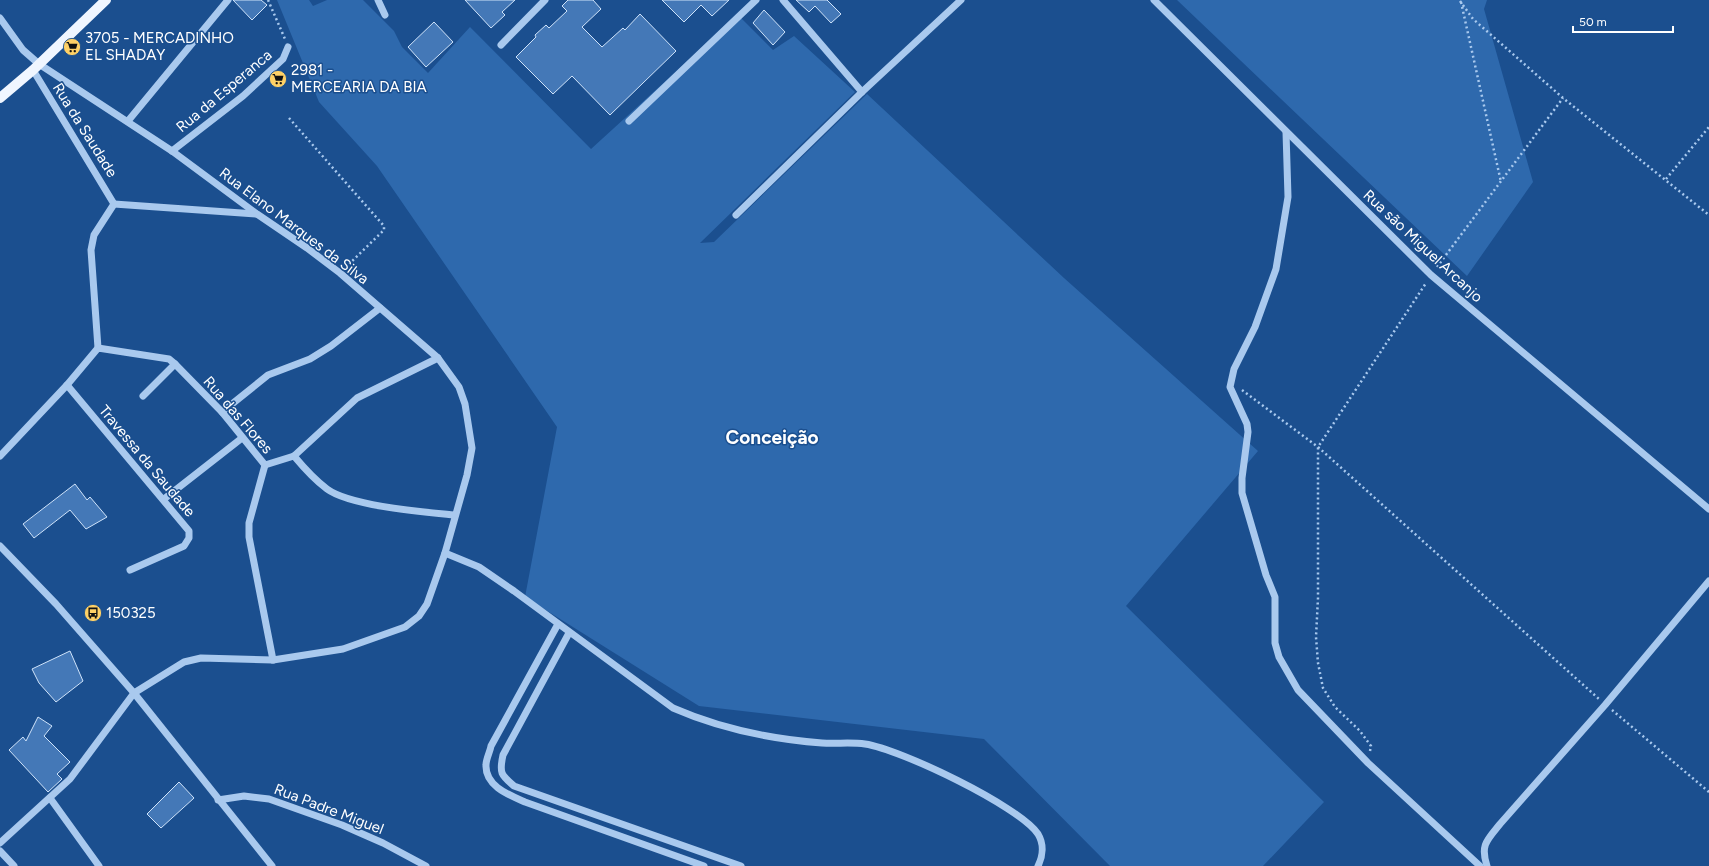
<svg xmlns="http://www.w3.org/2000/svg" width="1709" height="866" viewBox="0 0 1709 866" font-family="Figtree,sans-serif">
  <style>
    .green { fill: #2e69ad }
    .building { fill: #4478b7; stroke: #cfe3fa }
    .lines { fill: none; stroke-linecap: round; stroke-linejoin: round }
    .path { stroke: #a9c9ee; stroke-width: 2.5; stroke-dasharray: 2 3; stroke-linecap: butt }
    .minor { stroke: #a9c9ee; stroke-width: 7 }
    .major { stroke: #f0f6ff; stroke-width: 10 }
    .labels { text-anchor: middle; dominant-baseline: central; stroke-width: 3; stroke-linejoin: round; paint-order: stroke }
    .poi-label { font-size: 15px; fill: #fff; stroke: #1b4f8f; text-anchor: start }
    .street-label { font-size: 15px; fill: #fff; stroke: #1b4f8f }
    .district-label { font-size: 19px; font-weight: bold; fill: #fff; stroke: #1b4f8f }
  </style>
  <rect width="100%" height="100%" fill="#1b4f8f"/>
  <g class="green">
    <path d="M277,0H309L313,6L327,0H363L394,31L402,47L428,73L470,27L591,149L738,15L773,50L794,36L855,92L700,243L714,242L867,94L1064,278L1258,451L1126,606L1324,802L1263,866H1110L984,739L699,706L525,597L557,427L377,166L319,102Z"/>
    <path d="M1177,0H1487L1484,9L1533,182L1467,276Z"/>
  </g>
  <g class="building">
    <path d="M233,0H261L267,5L252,20Z"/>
    <path d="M465,0H515L502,12L505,15L491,28Z"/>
    <path d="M568,0H593L601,9L582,27L602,47L623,28L625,30L640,14L676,51L610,115L572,76L553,94L516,57L536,37L535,35L546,25L549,28L567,11L562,6Z"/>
    <path d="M662,0H729L712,16L701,5L684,22Z"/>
    <path d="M796,0H827L841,14L831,23L815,6L809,12Z"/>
    <path d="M764,10L785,32L773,45L753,23Z"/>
    <path d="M434,22L453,42L426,67L408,47Z"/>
    <path d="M75,484L87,500L90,497L107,517L86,529L70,510L34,538L23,524Z"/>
    <path d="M70,651L83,681L56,702L39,683L32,669Z"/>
    <path d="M38,717L52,726L44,736L70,762L57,774L62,779L48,792L9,750L23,737L26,741Z"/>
    <path d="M179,782L194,798L161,828L147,814Z"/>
  </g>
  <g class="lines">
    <g class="path">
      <path d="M268,0L285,39"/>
      <path d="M1460,1L1473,19L1563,98L1709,215"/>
      <path d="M1461,2L1501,182"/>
      <path d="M289,118L384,226V230L346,267"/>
      <path d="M1666,179L1709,127"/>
      <path d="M1437,267L1563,98"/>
      <path d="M1242,390L1318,447L1599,699"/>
      <path d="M1612,710L1709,792"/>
      <path d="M1370,751L1371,746L1360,731L1335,707L1323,688L1318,663L1316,637L1318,598V447L1426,283"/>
    </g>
    <g class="minor">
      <path d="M378,0L385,15"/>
      <path d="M783,0L862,92"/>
      <path d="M1154,0L1431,275L1709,509"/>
      <path d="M0,18L23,50L39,64L172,151L257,214L307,248L340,273L438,358L459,387L465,404L472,448L467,475L445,553L427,604L419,616L405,627L343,649L273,660L201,658L184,662L134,693L70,779L0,843"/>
      <path d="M501,45L545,0"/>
      <path d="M33,70L114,204L94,235L91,250L98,348"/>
      <path d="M128,121L228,0"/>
      <path d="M629,121L756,0"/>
      <path d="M1286,132L1288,197L1276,269L1255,327L1234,369L1230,387L1247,424L1248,432L1242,478V493L1266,575L1275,597V643L1279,657L1298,690L1368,763L1480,866"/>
      <path d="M172,151L243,96L283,59L288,47"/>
      <path d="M114,204L256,214"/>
      <path d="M736,215L862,92L961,0"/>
      <path d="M67,385L189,531V538L184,546L130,570"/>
      <path d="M143,396L175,364"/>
      <path d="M222,412L268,375L310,359L331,346L380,308"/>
      <path d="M0,456L67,385L98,348L169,359L175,364L222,412L265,465L249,523V537L273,660"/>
      <path d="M294,456C304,468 315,480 327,489C350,506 424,512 454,515"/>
      <path d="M265,465L294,456L357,398L438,358"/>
      <path d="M164,499L242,438"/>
      <path d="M0,546L56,604L134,693L272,866"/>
      <path d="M445,553L479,567L514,591L673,708C721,729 770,739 822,743C836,744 851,742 865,744C900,749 1019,806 1038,834C1044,844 1043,856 1038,866"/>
      <path d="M558,624L491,746C490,752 486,759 486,765C485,786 509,795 525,802L704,866"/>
      <path d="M569,633L503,755C499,773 501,775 514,786L741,866"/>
      <path d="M50,798L99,866"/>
      <path d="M218,800L244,796L269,799L342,825L383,843L426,866"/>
      <path d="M0,851L14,866"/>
      <path d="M1487,866C1480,845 1487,840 1500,824L1605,705L1709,581"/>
    </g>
    <path class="major" d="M0,98L33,70L106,0"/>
  </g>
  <defs>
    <symbol id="supermarket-disc" viewBox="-11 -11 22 22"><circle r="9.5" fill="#ffd166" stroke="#1b4f8f"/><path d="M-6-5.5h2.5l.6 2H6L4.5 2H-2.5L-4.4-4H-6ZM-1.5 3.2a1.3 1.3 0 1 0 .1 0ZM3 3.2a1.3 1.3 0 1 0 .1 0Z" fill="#111"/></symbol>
    <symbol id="bus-disc" viewBox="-11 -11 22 22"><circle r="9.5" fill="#ffd166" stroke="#1b4f8f"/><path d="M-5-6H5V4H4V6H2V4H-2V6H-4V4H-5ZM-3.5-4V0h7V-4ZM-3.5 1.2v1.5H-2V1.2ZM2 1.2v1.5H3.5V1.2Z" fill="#111"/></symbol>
  </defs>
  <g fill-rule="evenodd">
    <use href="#supermarket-disc" x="62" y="37" width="20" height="20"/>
    <use href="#supermarket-disc" x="268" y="69" width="20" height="20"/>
    <use href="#bus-disc" x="83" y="603" width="20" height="20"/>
  </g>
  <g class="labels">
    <g class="poi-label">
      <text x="85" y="38">3705 - MERCADINHO<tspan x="85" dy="17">EL SHADAY</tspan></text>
      <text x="291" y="70">2981 -<tspan x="291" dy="17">MERCEARIA DA BIA</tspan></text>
      <text x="106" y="613">150325</text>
    </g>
    <g class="street-label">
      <text transform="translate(224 91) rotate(-40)">Rua da Esperanca</text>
      <text transform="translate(85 130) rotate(58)">Rua da Saudade</text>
      <text transform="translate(294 226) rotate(37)">Rua Elano Marques da Silva</text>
      <text transform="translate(1423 246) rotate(43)">Rua são Miguel Arcanjo</text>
      <text transform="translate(238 415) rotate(49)">Rua das Flores</text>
      <text transform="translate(147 461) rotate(50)">Travessa da Saudade</text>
      <text transform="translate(329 809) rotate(21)">Rua Padre Miguel</text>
    </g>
    <g class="district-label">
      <text x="772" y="437">Conceição</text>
    </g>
  </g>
  <path d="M1573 26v6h100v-6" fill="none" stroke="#ffffff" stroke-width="2"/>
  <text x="1579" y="26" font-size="12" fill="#ffffff" stroke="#1b4f8f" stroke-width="3" paint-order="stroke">50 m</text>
</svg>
